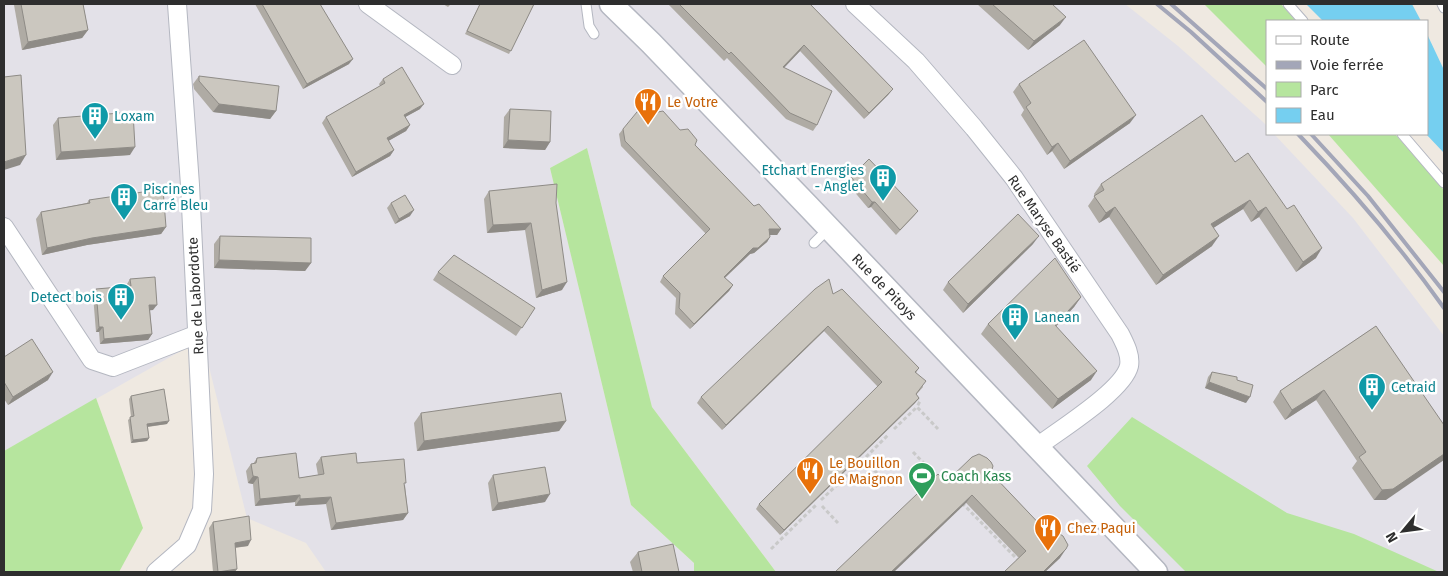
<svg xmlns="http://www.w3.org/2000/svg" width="1448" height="576" viewBox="0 0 1448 576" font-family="'Fira Sans',sans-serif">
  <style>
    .industrial { fill: #e3e1e8 }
    .green { fill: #b6e59e }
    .water { fill: #75cff0 }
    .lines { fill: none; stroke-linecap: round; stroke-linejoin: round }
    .service-casing { stroke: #b4b7c1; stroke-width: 11 }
    .minor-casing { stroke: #b4b7c1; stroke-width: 20 }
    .tertiary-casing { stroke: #b4b7c1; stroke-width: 25 }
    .path { stroke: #c9c9c9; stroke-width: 3; stroke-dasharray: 4 2.5; stroke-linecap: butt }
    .service { stroke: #fff; stroke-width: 9 }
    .minor { stroke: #fff; stroke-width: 18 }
    .tertiary { stroke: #fff; stroke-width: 22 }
    .rail { stroke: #a3a6b8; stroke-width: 4 }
    .wall { fill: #afaba4 }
    .shaded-wall { fill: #8e8b86 }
    .building { fill: #cbc7bf; stroke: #8e8b86 }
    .labels { text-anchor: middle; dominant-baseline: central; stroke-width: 5; stroke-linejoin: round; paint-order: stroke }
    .food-label { font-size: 14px; fill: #c56008; stroke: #fff; text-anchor: start }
    .culture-label { font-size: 14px; fill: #0d838f; stroke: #fff; text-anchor: start }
    .street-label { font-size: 14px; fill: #2e2e2e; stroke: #fff }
    .leisure-label { font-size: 14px; fill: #27864d; stroke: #fff; text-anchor: start }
  </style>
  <rect width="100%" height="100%" fill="#efe9e1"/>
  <path class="industrial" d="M4,4H1125L1178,46L1263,122L1267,126V134H1274L1353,218L1444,336V572H776L652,407L587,148L550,168L631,505L694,563V572H326L306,543L247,518L202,339L4,451Z"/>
  <g class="green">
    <path d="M1204,4H1281L1296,21H1267V67Z"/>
    <path d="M1328,134H1395L1444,190V266Z"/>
    <path d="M587,148L652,407L776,572H694V563L631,505L550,168Z"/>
    <path d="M96,398L143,528L119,572H4V451Z"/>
    <path d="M1132,417L1287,513L1354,534L1439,572H1186L1120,506L1087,466Z"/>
  </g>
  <g class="water">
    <path d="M1306,4H1412L1421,21H1323Z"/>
    <path d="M1427,34L1444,70V153L1426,134Z"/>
  </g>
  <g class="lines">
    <defs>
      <g id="service">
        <path d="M586,4L589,26L594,34"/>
        <path d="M1288,4L1303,21"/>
        <path d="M1442,4L1444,8"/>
        <path d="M1402,134L1444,183"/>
        <path d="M814,243L829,228"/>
      </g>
      <g id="minor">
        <path d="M368,4L452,65"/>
        <path d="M855,4L916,61L974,128L1014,178L1120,334C1125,344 1131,355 1129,366C1123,391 1059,430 1037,447"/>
        <path d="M4,227L92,360L113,367L198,334"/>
        <path d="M156,572L187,545L202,510L204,474L190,185L177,4"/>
      </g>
      <path id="tertiary" d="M611,4L651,43L808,206L1156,572"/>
    </defs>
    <use href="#service" class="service-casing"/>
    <use href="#minor" class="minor-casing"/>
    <use href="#tertiary" class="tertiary-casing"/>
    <g class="path">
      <path d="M916,397L920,401L917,407"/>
      <path d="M894,429L917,407L938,429"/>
      <path d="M913,452L939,479"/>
      <path d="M866,457L888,435"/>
      <path d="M865,461L884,480"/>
      <path d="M821,500L860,463"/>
      <path d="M962,503L1019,561"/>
      <path d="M822,506L838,523"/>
      <path d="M771,549L816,505"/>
    </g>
    <use href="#service" class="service"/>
    <use href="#minor" class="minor"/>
    <use href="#tertiary" class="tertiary"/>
    <g class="rail">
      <path d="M1157,4L1191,32L1267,102"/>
      <path d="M1171,4L1267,89"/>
      <path d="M1298,134C1351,189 1400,246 1444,308"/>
      <path d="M1311,134L1368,196L1444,292"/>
    </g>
  </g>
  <g class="wall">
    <path d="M15,4H83L88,30L82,38L22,50L14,5Z"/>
    <path d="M255,4H320L349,64L303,89Z"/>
    <path d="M443,4H451L448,7Z"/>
    <path d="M480,4H534L509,54L465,34Z"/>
    <path d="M668,4H810L893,89L888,95L864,119L800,51L784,68L817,125L813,131L786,119L727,58L724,61Z"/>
    <path d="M977,4H1052L1060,25L1028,50Z"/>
    <path d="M199,76L276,111L270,119L213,112L194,89L193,84Z"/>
    <path d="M383,79L420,109L405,117L410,125L406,131L388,141L394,150L390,156L352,177L322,123L326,117L380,86L379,84Z"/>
    <path d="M1019,84L1130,123L1064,169L1052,151L1047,155L1021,115L1024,110L1013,92Z"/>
    <path d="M510,109L550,142L545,150L503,148L504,117Z"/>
    <path d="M648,114L695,145L754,206L781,229L777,235H770V237L767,242L754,253L750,254L725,278L733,285L729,291L690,329L675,314L676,298L660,282L663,276L706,234L621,146L619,134L623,129Z"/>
    <path d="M58,118L130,155L56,160L53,125Z"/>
    <path d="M1235,162L1316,258L1296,272L1259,217L1251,222L1243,209L1213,228L1212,246L1156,285L1109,217L1099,223L1088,206L1095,196L1094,194L1101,184Z"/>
    <path d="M851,177L918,211L914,216L896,235L871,207L868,208L847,183Z"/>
    <path d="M489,191L556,203L562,290L536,298L525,230L487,233L484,199Z"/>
    <path d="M89,200L166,227L161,234L87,245L42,255L36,219L41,212L87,203Z"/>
    <path d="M391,203L410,216L395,224L387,208Z"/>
    <path d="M220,236L311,263L305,271L214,268V244Z"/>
    <path d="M1033,244L963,313L943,290L948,282Z"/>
    <path d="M438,272L535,308L516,336L433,280Z"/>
    <path d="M130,279L153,310H150L152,334L148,340L100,344L99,332H96L93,295L96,289L127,287V284Z"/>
    <path d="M833,294L919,368L916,373L923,387L916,395L919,398L915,403L780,535L756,509L759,504L878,387L824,331L722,430L697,403L701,397Z"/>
    <path d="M1081,297L1074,307L1056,326L1091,380L1052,409L981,334L988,324Z"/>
    <path d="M1376,326L1386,500H1374L1352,468L1357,461L1316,400L1285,420L1273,402L1280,391Z"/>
    <path d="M4,357L48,380L8,405L4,399Z"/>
    <path d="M1212,372L1246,403L1205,388L1208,377Z"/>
    <path d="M131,396L167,424L148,427L149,438L147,441L131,443L128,420L131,417L129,399Z"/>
    <path d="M421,413L566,421L559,431L417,451L414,423Z"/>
    <path d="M321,457L357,463L405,485L408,513L403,520L331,530L326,504L295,506V502L255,506L253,484L248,483L246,471L251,464H253L257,458L299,478L318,475L316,464Z"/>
    <path d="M991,473L1048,533L1060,558L1045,572H1004L1019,558L946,482Z"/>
    <path d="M493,475L545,502L492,511L488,483Z"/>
    <path d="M213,522L248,546L235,548V572H213L209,528Z"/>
    <path d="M638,552L679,572H633L630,562Z"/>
  </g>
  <g class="shaded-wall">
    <path d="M1066,17L1060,25L1028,50L1034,41Z"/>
    <path d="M88,30L82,38L22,50L28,42Z"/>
    <path d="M804,45L800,51L778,74L783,67Z"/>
    <path d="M353,59L349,64L303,89L307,84Z"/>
    <path d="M893,89L888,95L864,119L869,113Z"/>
    <path d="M219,104L276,111L270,119L213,112Z"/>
    <path d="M424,104L420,109L400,120L404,115Z"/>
    <path d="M1136,115L1130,123L1064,169L1070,161Z"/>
    <path d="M410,125L406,131L383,144L387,138Z"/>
    <path d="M508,140L550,142L545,150L503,148Z"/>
    <path d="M1058,143L1052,151L1047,155L1052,147Z"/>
    <path d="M135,147L130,155L56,160L61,152Z"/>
    <path d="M394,150L390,156L352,177L356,172Z"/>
    <path d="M26,155L20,165L4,170V162Z"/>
    <path d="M1250,200L1243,209L1204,234L1211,224Z"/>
    <path d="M872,202H875L871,207L868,208Z"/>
    <path d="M1115,207L1109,217L1099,223L1106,213Z"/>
    <path d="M1266,207L1259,217L1251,222L1258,212Z"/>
    <path d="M414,210L410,216L395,224L399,219Z"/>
    <path d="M531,223L525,230L487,233L493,225Z"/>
    <path d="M166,227L161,234L87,245L42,255L47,248L92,238Z"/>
    <path d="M769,229H781L777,235H765Z"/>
    <path d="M1039,236L1033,244L963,313L968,304Z"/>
    <path d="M1219,236L1212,246L1156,285L1163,275Z"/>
    <path d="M770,237L767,242L754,253L750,254L720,282L724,277L753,248Z"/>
    <path d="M1322,248L1316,258L1296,272L1303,262Z"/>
    <path d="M219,260L311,263L305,271L214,268Z"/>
    <path d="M567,282L562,290L536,298L542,290Z"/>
    <path d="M733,285L729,291L690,329L694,324Z"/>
    <path d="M1081,297L1074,307L1048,335L1055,325Z"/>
    <path d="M149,305H157L153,310L145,311Z"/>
    <path d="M828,326L824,331L722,430L726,425Z"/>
    <path d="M99,327H103L99,332H96Z"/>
    <path d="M152,334L148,340L100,344L104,339Z"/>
    <path d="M1097,371L1091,380L1052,409L1058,399Z"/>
    <path d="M53,372L48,380L8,405L13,397Z"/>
    <path d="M1209,382L1250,397L1246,403L1205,388Z"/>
    <path d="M1324,390L1316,400L1285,420L1292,410Z"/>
    <path d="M919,398L915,403L780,535L784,530Z"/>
    <path d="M169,421L167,424L145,427L147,424Z"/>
    <path d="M566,421L559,431L417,451L424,441Z"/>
    <path d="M149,438L147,441L131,443L133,440Z"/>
    <path d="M1444,454V460L1386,500H1374L1382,490Z"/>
    <path d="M253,476L258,477L253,484L248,483Z"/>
    <path d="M550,494L545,502L492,511L498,503Z"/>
    <path d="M300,495L295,502L255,506L260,499Z"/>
    <path d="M972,495L966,503L894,572H891Z"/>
    <path d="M331,497L326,504L295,506L300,499Z"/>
    <path d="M408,513L403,520L331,530L336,523Z"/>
    <path d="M251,540L248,546L231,548L235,543Z"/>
    <path d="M1066,549L1060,558L1045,572H1043Z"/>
    <path d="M237,569L235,572H217Z"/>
  </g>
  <g class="building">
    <path d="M21,4H83L88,30L28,42Z"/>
    <path d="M262,4H320L353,59L307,84Z"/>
    <path d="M480,4H534L511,51L467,31Z"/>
    <path d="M679,4H810L893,89L869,113L804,45L783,67L832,91L817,125L790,113L731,52L729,54Z"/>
    <path d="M992,4H1052L1066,17L1034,41Z"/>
    <path d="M1084,40L1136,115L1070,161L1058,143L1052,147L1026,107L1031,103L1019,84Z"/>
    <path d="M402,67L424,104L404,115L410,125L387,138L394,150L356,172L326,117L385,83L383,79Z"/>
    <path d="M21,75L26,155L4,162V77Z"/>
    <path d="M199,76L279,86L276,111L219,104L199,81Z"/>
    <path d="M646,101L648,114L663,111L680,130L688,129L697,140L695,145L754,206L759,204L781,229H769L770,237L758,248H753L724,277L733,285L694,324L679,308L680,293L663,276L710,229L625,141L623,129Z"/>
    <path d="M510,109L551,111L550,142L508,140Z"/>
    <path d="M133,112L135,147L61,152L58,118Z"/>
    <path d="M1202,115L1235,162L1248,153L1287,209L1294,205L1322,248L1303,262L1266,207L1258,212L1250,200L1211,224L1219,236L1163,275L1115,207L1106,213L1094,196L1104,190L1101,184Z"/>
    <path d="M869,159L918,211L900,230L875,202H872L851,177Z"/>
    <path d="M557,184L556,203L567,282L542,290L531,223L493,225L489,191Z"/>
    <path d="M163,189L166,227L92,238L47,248L41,212L90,203L89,200Z"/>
    <path d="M405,195L414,210L399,219L391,203Z"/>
    <path d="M1018,214L1039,236L968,304L948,282Z"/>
    <path d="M220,236L311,238V263L219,260Z"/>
    <path d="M454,255L535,308L522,328L438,272Z"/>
    <path d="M1055,258L1081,297L1055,325L1097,371L1058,399L988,324Z"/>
    <path d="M155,277L157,305H149L152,334L104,339L103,327H99L96,289L131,286L130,279Z"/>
    <path d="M829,279L833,294L842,289L919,368L915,372L926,381L916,394L919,398L784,530L759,504L882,382L828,326L726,425L701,397L815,289Z"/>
    <path d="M1376,326L1444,425V454L1393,489L1382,490L1359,457L1366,452L1324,390L1292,410L1280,391Z"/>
    <path d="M32,339L53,372L13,397L4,382V357Z"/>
    <path d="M1212,372L1237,377V380L1253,385L1250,397L1209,382Z"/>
    <path d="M164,389L169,421L147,424L149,438L133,440L130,417L134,416L131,396Z"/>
    <path d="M561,393L566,421L424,441L421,413Z"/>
    <path d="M296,453L299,478L324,474L321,457L356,453L357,463L404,459L406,483H404L408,513L336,523L331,497L300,499V495L260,499L258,477L253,476L251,464L256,463L257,458Z"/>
    <path d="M979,454L987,458L991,462L993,466L991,473L1048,533H1058L1063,536L1068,545L1066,549L1043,572H1004L1026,551L972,495L891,572H835L938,474L946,482L972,457Z"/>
    <path d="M545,467L550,494L498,503L493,475Z"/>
    <path d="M249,516L251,540L235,543L237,569L218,572L213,522Z"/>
    <path d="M673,544L679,572H642L638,552Z"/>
  </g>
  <defs>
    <symbol id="restaurant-pin" viewBox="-11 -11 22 30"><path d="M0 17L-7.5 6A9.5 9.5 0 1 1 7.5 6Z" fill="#e8710a" stroke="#fff"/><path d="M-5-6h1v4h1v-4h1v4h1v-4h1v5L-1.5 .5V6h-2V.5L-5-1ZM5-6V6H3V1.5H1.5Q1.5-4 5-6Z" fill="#fff"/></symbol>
    <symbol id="building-pin" viewBox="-11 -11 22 30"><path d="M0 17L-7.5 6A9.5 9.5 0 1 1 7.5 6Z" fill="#0f9aa8" stroke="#fff"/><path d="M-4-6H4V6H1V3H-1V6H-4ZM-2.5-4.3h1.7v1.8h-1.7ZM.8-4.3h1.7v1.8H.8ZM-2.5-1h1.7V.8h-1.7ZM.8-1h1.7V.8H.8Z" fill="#fff"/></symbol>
    <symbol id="stadium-pin" viewBox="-11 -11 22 30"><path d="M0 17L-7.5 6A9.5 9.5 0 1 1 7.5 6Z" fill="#2e9e5b" stroke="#fff"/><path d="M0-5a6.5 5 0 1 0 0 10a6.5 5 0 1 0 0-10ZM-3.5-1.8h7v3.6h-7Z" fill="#fff"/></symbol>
  </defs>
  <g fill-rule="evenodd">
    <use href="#restaurant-pin" x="632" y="86" width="32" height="43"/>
    <use href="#building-pin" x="79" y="100" width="32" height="43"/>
    <use href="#building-pin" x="867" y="162" width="32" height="43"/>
    <use href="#building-pin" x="108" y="181" width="32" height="43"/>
    <use href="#building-pin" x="105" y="281" width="32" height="43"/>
    <use href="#building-pin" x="999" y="301" width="32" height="43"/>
    <use href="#building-pin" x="1356" y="371" width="32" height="43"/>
    <use href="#restaurant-pin" x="794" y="455" width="32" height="43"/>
    <use href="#stadium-pin" x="906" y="460" width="32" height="43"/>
    <use href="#restaurant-pin" x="1032" y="512" width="32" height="43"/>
  </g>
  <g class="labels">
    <g class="food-label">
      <text x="667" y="102">Le Votre</text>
      <text x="829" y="463">Le Bouillon<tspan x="829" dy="16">de Maignon</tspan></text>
      <text x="1067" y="528">Chez Paqui</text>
    </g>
    <g class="culture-label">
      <text x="114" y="116">Loxam</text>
      <text x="864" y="170" text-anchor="end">Etchart Energies<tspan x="864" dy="16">- Anglet</tspan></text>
      <text x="143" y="189">Piscines<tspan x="143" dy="16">Carré Bleu</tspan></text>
      <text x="102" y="297" text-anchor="end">Detect bois</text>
      <text x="1034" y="317">Lanean</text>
      <text x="1391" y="387">Cetraid</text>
    </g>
    <g class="street-label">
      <text transform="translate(1044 224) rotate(55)">Rue Maryse Bastié</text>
      <text transform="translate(884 287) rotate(46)">Rue de Pitoys</text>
      <text transform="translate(196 296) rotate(-93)">Rue de Labordotte</text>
    </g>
    <g class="leisure-label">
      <text x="941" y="476">Coach Kass</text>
    </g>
  </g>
  <rect width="1448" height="576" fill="none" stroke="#2e2e2e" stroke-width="10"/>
  <rect x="1266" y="20" width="162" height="115" fill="#ffffff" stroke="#ababab"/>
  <rect x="1276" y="36" width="25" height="8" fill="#ffffff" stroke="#ababab"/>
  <text x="1310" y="45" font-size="15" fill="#2e2e2e">Route</text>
  <rect x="1276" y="61" width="25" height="8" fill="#a3a6b8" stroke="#ababab"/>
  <text x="1310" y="70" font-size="15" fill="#2e2e2e">Voie ferrée</text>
  <rect x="1276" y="82" width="25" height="15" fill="#b6e59e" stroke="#ababab"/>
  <text x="1310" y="95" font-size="15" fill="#2e2e2e">Parc</text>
  <rect x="1276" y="108" width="25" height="15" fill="#75cff0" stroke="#ababab"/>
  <text x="1310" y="120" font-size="15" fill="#2e2e2e">Eau</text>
  <g transform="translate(1403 531) rotate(241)" stroke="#ffffff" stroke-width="4" paint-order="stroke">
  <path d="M0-4L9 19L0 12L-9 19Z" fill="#2e2e2e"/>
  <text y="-8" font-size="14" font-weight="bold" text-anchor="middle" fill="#2e2e2e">N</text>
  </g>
</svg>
